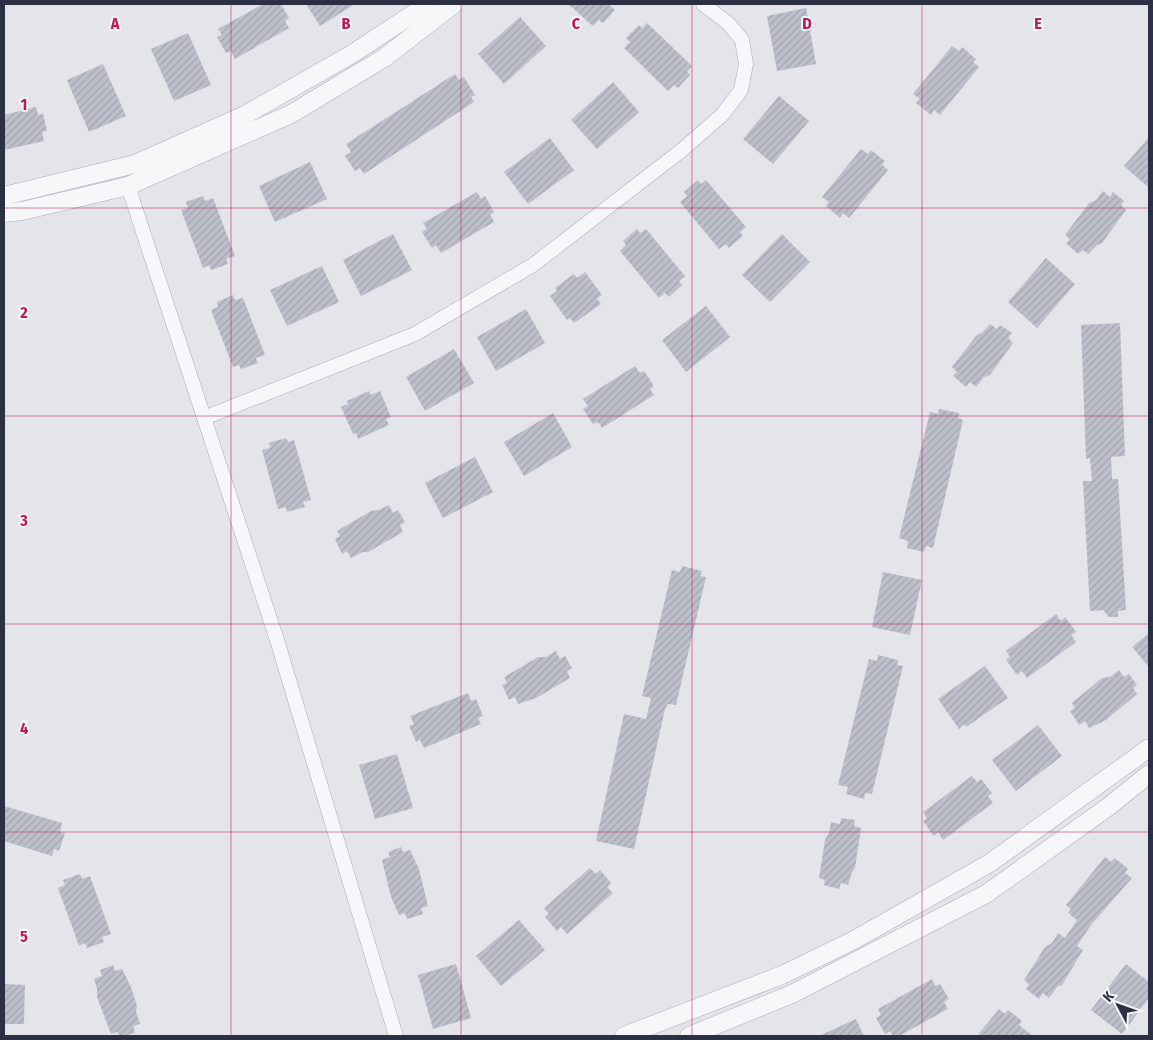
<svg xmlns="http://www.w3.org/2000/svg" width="1153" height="1040" viewBox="0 0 1153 1040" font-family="'Fira Sans Condensed',sans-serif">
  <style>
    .building { fill: url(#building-hatch) }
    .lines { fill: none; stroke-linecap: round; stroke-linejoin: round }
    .minor-casing { stroke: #a8abb6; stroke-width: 15 }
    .tertiary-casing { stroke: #a8abb6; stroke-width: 19 }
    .minor { stroke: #f6f7f9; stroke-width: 14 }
    .tertiary { stroke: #f6f7f9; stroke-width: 18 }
    .grid { fill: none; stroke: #c2185b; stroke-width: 1; stroke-opacity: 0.55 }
    .grid-label { font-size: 16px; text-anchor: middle; font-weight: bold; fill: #c2185b; stroke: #f3f5f9; stroke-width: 4; stroke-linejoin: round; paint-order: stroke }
  </style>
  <defs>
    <pattern id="building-hatch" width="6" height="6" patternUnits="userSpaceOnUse" patternTransform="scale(1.25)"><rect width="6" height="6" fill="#bdc0cb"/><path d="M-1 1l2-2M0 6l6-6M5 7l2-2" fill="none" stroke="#a3a5b0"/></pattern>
  </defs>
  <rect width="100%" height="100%" fill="#e3e5eb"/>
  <g class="building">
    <path d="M263,4H281L289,18L285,21L289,28L235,59L231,51L226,53L217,37L222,35L218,29Z"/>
    <path d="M306,4H355L320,26Z"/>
    <path d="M568,4H608L615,10L603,23L599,20L593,26Z"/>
    <path d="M806,8L816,64L777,71L767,16Z"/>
    <path d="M520,17L546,46L504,84L478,54Z"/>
    <path d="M647,23L692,66L687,71L690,75L678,88L674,85L668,91L624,48L630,42L626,38L639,25L642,28Z"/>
    <path d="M188,33L211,85L174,101L151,49Z"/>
    <path d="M952,46L959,51L962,47L976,59L973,62L979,67L940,115L934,110L931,115L916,103L920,99L913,94Z"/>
    <path d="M103,64L126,116L89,132L67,80Z"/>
    <path d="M455,74L459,80L464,77L475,95L471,97L474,102L364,174L360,168L355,171L345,156L351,152L346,144Z"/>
    <path d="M613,82L639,112L597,149L571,120Z"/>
    <path d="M779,96L809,121L773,164L743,139Z"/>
    <path d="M36,107L38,115L43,114L47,131L42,132L44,141L4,150V115Z"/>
    <path d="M1149,137V188L1124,166Z"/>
    <path d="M550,138L574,170L528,204L504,172Z"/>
    <path d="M861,149L868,154L871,150L885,161L882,165L888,170L849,218L843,213L840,218L826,206L829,202L822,197Z"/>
    <path d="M310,162L327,199L275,222L259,186Z"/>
    <path d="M698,180L701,184L706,180L746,227L740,232L743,236L729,248L726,244L719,249L680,202L687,196L684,192Z"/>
    <path d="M1103,191L1110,197L1113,192L1124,201L1121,205L1126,210L1102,243L1097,245L1088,254L1083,250L1078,254L1066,243L1070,239L1065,235L1089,203L1096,200Z"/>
    <path d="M477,192L481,199L485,196L494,212L490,214L494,222L441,253L436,245L432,248L422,232L427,229L423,223Z"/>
    <path d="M203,196L205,201L213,198L235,256L226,259L228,264L211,270L209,265L203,268L181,210L188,208L186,202Z"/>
    <path d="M637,229L640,233L646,229L685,276L679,281L682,285L669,297L665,293L659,298L620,251L626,245L623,241Z"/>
    <path d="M393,234L412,270L361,296L343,260Z"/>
    <path d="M782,234L810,262L770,302L742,275Z"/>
    <path d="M1046,258L1075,284L1037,328L1008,302Z"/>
    <path d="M322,266L339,302L287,326L270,290Z"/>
    <path d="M585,272L602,295L597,298L601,304L574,323L570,318L567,320L550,296L557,291L555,288L574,274L577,278Z"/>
    <path d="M233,295L235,300L243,298L265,355L256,358L258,363L241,369L239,365L233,367L211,310L218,307L217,302Z"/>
    <path d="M706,306L730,337L686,372L662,340Z"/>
    <path d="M526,309L545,343L496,371L477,337Z"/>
    <path d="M1120,323L1125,456L1111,457L1112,479H1118L1126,610L1118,611V617H1109L1103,610L1090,611L1083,481H1092L1090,458L1086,459L1081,325Z"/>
    <path d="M990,324L997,329L1000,325L1012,333L1008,338L1013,343L990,375L984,377L976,387L970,382L966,387L953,376L957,372L952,367L976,336L983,332Z"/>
    <path d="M454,349L474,383L425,411L406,377Z"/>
    <path d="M635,366L640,373L644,371L654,386L650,389L654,395L602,428L598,422L593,424L583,409L588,406L583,399Z"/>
    <path d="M369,391L371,395L380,391L391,417L386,419L389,425L358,439L356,433L353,434L341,407L348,404L347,401Z"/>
    <path d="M939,409L959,413L958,418L963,420L933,548L926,546L924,552L907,548L908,541L899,538L930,412L938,414Z"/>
    <path d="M553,413L572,447L524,476L504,442Z"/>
    <path d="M286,438L288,442L294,440L311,500L303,502L305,507L287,512L286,507L278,509L262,450L270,448L269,443Z"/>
    <path d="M475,457L493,492L443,518L425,483Z"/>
    <path d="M389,505L393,513L398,510L405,522L400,525L403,532L368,552H363L351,558L347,551L342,554L335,539L340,536L337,531L371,511L379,510Z"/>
    <path d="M682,566L702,571L700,576L706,577L676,705L668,704L665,709L634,849L596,841L624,714L646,719L651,698L642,696L672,570L680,572Z"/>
    <path d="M883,572L922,580L910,635L872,627Z"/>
    <path d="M1056,614L1061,621L1065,617L1076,632L1071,635L1076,642L1027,678L1022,671L1017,675L1006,660L1010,657L1006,651Z"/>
    <path d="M1149,633V667L1132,647Z"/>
    <path d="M556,651L560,659L565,656L572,668L567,671L570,678L536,698L518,704L515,697L509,700L502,685L507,683L504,677L538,657H546Z"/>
    <path d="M878,655L898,660L897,665L903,666L872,794L865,793L864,799L846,794L848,787L838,785L869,659L877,661Z"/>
    <path d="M985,666L1008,698L966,727L964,724L959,729L938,699Z"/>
    <path d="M1119,670L1124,677L1129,674L1137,685L1133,688L1137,694L1106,720L1089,728L1085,721L1079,725L1070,711L1075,708L1072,703L1102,678L1110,677Z"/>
    <path d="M468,693L471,701L476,699L483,716L478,718L481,724L424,748L420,740L416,742L409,726L414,724L410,716Z"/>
    <path d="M1038,725L1062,756L1016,791L992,760Z"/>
    <path d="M397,754L413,808L375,819L359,765Z"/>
    <path d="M972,776L977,782L981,779L992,793L988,796L993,803L943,840L938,832L934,836L923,821L927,818L923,812Z"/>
    <path d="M4,806L62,823L60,832L65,833L59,851L54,849L52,856L4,841Z"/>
    <path d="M841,818L855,820L854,826L861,828L855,868L852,872L848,885L841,883L839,889L824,885L825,880L819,878L825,840L829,833L831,822L840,824Z"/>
    <path d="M401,847L403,852L410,850L419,869L428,906L421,908L423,914L407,919L405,913L399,915L391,897L382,860L390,857L388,852Z"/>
    <path d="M1105,857L1111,862L1115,858L1128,869L1125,873L1132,878L1091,925L1077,946L1083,950L1062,985L1057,987L1049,998L1043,993L1039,999L1026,989L1029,984L1024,980L1045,947L1052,943L1058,933L1065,938L1077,920L1068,913L1071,909L1066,905Z"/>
    <path d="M590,868L596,874L600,870L611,883L607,887L613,893L567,934L561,927L557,931L545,917L549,914L544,908Z"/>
    <path d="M80,874L82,879L90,876L111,934L102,937L104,942L87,948L85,943L79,946L58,888L65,885L63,880Z"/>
    <path d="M519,920L545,950L501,986L476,956Z"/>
    <path d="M456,964L471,1018L433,1029L418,975Z"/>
    <path d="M1126,964L1149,982V998L1122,1034L1091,1010Z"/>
    <path d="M113,965L115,971L122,969L131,987L137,1006L136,1011L140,1024L133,1026L135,1033L122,1036H119L117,1032L111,1034L97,997V989L94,979L102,976L100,970Z"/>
    <path d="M932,979L935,986L940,984L949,999L944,1002L948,1009L899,1036H893L890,1031L885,1034L876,1018L881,1015L878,1009Z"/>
    <path d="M4,984L25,985L24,1024H4Z"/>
    <path d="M999,1009L1005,1014L1008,1010L1022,1021L1019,1025L1033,1036H977Z"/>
    <path d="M856,1019L864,1036H819Z"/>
  </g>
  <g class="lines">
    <defs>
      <g id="minor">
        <path d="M128,186L277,640L396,1036"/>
        <path d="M204,418L415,334L533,265L682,150L722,115L741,90L746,64L742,40L729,24L703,4"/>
      </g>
      <g id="tertiary">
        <path d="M4,196L135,164L245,115L352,54L428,4"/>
        <path d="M4,213L22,211L128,186L291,114L384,58L454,4"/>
        <path d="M624,1036L782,975L854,940L990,863L1149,748"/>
        <path d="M689,1036L792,994L986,894L1108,807L1149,774"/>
      </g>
    </defs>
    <use href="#minor" class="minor-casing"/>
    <use href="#tertiary" class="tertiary-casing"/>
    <use href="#minor" class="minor"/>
    <use href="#tertiary" class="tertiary"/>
  </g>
  <path class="grid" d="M231,4V1036M461,4V1036M692,4V1036M922,4V1036M4,208H1149M4,416H1149M4,624H1149M4,832H1149"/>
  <g class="grid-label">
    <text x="115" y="29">A</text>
    <text x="346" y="29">B</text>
    <text x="576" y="29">C</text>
    <text x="807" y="29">D</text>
    <text x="1038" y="29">E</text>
    <text x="24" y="110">1</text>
    <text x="24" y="318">2</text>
    <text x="24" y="526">3</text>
    <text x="24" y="734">4</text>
    <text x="24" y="942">5</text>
  </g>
  <rect width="1153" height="1040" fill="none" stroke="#2b3044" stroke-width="10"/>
  <g transform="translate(1118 1005) rotate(311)" stroke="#f3f5f9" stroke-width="4" paint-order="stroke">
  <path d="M0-4L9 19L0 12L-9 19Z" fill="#2b3044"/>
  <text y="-8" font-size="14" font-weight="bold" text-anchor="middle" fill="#2b3044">K</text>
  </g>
</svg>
